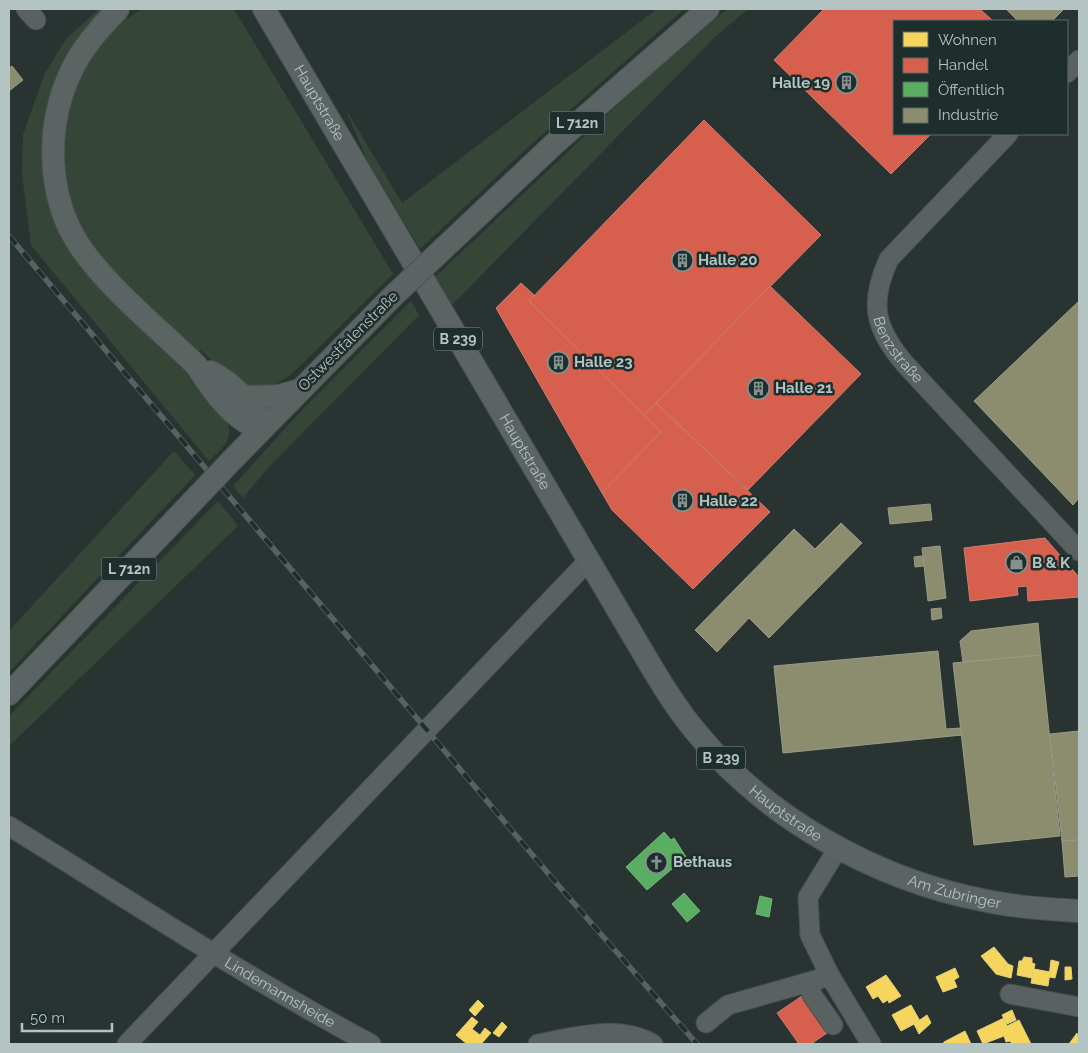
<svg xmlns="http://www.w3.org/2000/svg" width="1088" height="1053" viewBox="0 0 1088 1053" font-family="Raleway,sans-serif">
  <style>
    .green { fill: #354639 }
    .homes { fill: #f6d55c; stroke: #e2d07b }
    .shops { fill: #d6604d; stroke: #cc7e70 }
    .public { fill: #5aae61; stroke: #75b57e }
    .industry { fill: #8c8c6e; stroke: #989d88 }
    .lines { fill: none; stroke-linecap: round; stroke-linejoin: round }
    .minor-casing { stroke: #474f4e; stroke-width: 21 }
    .major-casing { stroke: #475150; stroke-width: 24 }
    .minor { stroke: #596261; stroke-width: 19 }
    .major { stroke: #5b6463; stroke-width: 22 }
    .rail-casing { stroke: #586160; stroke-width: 5.5 }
    .rail { stroke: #1e2e2c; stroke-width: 4; stroke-dasharray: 11; stroke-linecap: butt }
    .major-bridge-casing { stroke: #475150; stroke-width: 24; stroke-linecap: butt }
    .major-bridge { stroke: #5b6463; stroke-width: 22 }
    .labels { text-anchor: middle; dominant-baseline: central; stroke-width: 5; stroke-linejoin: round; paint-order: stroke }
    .shield { fill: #1e2e2c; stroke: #879796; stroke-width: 1 }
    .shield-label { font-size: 14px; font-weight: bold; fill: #b4c4c3 }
    .poi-label { font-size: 15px; font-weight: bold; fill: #b4c4c3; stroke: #1e2e2c; text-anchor: start }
    .street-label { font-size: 15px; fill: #b4c4c3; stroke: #1e2e2c }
  </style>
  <rect width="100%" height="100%" fill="#293432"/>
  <g class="green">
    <path d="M99,9H118L128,19L141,9H234L393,274L296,370C248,409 238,380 200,350L183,368C198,384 239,416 227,441C224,448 214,455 209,461L31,245L22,174L23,135L44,75L66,39Z"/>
    <path d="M657,9H684L527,148L420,249L368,162L345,108L402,203Z"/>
    <path d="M727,9H748L716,36L452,305L435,277L646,78Z"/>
    <path d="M411,301L419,315L267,469L243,498L233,486L301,411Z"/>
    <path d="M174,451L195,475L9,672V631Z"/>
    <path d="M218,501L238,526L9,746V716Z"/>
  </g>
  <g class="homes">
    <path d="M994,947L1008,964L996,974L981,956Z"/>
    <path d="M1024,957L1032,958V963L1035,964L1032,978L1017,975L1019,961H1022Z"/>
    <path d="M1051,960L1059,962L1055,978L1049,977Z"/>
    <path d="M1008,964L1013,966L1011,978L996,974Z"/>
    <path d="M1065,967H1071L1072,979L1065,980Z"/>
    <path d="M955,968L959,977L954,980L957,987L943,992L936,977Z"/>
    <path d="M1034,969L1050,972L1048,986L1031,983Z"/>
    <path d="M886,975L901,996L889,1003L888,1000L883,1003L878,996L873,999L866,987Z"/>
    <path d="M478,1000L484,1006L475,1016L469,1010Z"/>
    <path d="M911,1005L920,1021L901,1031L892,1015Z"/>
    <path d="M1012,1010L1016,1020L1007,1024L1002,1015Z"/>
    <path d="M927,1015L931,1023L919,1034L914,1024Z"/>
    <path d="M472,1017L478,1022L472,1029L480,1035L485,1028L491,1033L481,1044H467L456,1035Z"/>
    <path d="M1004,1018L1007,1026L1019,1020L1031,1044H1012L1010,1041L1006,1042L1004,1036L983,1044L977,1031Z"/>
    <path d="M502,1022L507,1027L499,1037L493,1033Z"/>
    <path d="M965,1031L971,1044H943L944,1042Z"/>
    <path d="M1077,1033L1079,1044H1069Z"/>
  </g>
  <g class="shops">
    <path d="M824,9H980L993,21H894V134H931L891,174L774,60Z"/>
    <path d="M704,120L821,235L644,415L529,301Z"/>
    <path d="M521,283L534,295L529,301L661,432L602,493L496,308Z"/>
    <path d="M770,286L861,374L748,490L656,403Z"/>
    <path d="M656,403L770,512L693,589L612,510L602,493L661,432L644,415Z"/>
    <path d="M1045,538L1079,577V597L1028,601L1027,586L1017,587L1018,595L970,601L964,548Z"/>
    <path d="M802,996L827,1033L811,1044H799L777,1013Z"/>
  </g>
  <g class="public">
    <path d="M664,832L671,840L674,838L686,857L647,890L626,867Z"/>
    <path d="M684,893L700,911L687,922L672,904Z"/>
    <path d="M760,896L772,899L769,917L756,914Z"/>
  </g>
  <g class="industry">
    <path d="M1006,9H1064L1052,21H1018Z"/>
    <path d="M12,66L23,80L9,91V68Z"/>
    <path d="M1079,301V498L1073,505L974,401Z"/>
    <path d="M930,504L932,520L890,524L888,508Z"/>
    <path d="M841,523L862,543L769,638L749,618L717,652L695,630L794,529L815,549Z"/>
    <path d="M940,546L946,598L928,601L922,548Z"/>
    <path d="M922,556L924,566L915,567L914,557Z"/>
    <path d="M941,608L942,618L932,620L931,609Z"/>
    <path d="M1038,623L1041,655L963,662L960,641L971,631Z"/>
    <path d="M938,651L946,729L961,728L962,735L783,753L774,666Z"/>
    <path d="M1041,655L1060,836L974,845L953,663Z"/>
    <path d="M1079,731V840L1062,841L1050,734Z"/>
    <path d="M1079,840V876L1065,877L1062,841Z"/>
  </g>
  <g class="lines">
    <defs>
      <g id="minor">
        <path d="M26,9L36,20"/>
        <path d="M1067,73L1079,60"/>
        <path id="s1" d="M1008,134L889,259C869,302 874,328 905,364L1079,551"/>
        <path id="s2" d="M9,826C129,900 247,978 371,1044"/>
        <path d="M837,850L808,897L810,935L830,976L871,1044"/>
        <path d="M810,982L812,995L833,1025"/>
        <path d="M1010,994L1079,1007"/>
        <path d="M706,1023L728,1005L830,976"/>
        <path d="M127,1044L589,560"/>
        <path d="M538,1044C575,1037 618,1024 653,1044"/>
      </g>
      <g id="major">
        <path d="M118,9C99,29 80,50 69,76C46,128 47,196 79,245C106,286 160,330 196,365C211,388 233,422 262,429"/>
        <path id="s3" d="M264,9L635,639C654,671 673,705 697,733C766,818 875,879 982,900C1014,907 1047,909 1079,911"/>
        <path d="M444,248L553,145L708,9"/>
        <path d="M211,372C231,382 258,407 262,429"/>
        <path d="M243,397L278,396L300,390"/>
        <path d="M233,459L392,297"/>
        <path d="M9,694L193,501"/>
      </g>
    </defs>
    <use href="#minor" class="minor-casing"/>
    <use href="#major" class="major-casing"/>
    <use href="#minor" class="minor"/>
    <use href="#major" class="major"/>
    <defs>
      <path id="rail" d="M9,236L558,885L697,1044"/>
    </defs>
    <use href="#rail" class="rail-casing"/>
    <use href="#rail" class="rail"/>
    <defs>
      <g id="major-bridge">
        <path d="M392,297L444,248"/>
        <path d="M193,501L233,459"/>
      </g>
    </defs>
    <use href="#major-bridge" class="major-bridge-casing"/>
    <use href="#major-bridge" class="major-bridge"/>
  </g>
  <defs>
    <symbol id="building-ring" viewBox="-11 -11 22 22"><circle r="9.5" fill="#1e2e2c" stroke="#839290" stroke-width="1.5"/><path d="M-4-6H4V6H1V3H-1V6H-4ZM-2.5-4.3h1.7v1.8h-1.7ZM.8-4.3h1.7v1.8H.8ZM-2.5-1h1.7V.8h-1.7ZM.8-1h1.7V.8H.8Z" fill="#839290"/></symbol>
    <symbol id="shop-ring" viewBox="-11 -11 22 22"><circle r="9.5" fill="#1e2e2c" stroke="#839290" stroke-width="1.5"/><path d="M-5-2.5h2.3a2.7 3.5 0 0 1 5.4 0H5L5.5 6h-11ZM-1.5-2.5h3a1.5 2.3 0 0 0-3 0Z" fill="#839290"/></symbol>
    <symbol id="church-ring" viewBox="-11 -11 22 22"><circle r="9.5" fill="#1e2e2c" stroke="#839290" stroke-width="1.5"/><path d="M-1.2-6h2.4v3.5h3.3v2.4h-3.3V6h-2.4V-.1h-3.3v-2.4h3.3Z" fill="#839290"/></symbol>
  </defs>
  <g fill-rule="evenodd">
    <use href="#building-ring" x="834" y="70" width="25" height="25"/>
    <use href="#building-ring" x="670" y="248" width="25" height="25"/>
    <use href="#building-ring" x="546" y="350" width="25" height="25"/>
    <use href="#building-ring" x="746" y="376" width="25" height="25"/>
    <use href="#building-ring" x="670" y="488" width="25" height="25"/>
    <use href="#shop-ring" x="1004" y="550" width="25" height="25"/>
    <use href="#church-ring" x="644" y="850" width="25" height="25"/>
  </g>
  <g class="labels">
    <g class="shield">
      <rect x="549.5" y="111.5" width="55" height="23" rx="4"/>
      <rect x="434" y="327.5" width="48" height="23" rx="4"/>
      <rect x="101.5" y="557.5" width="55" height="23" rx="4"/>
      <rect x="697" y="746.5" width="48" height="23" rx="4"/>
    </g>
    <g class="shield-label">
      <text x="577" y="123">L 712n</text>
      <text x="458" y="339">B 239</text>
      <text x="129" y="569">L 712n</text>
      <text x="721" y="758">B 239</text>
    </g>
    <g class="poi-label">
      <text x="830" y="83" text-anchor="end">Halle 19</text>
      <text x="698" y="260">Halle 20</text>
      <text x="574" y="362">Halle 23</text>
      <text x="775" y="388">Halle 21</text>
      <text x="699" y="501">Halle 22</text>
      <text x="1032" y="563">B &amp; K</text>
      <text x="673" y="862">Bethaus</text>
    </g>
    <g class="street-label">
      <text stroke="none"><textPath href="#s3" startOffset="109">Hauptstraße</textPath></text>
      <text transform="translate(348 341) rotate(-45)">Ostwestfalenstraße</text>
      <text stroke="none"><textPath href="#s1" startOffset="271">Benzstraße</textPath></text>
      <text stroke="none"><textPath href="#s3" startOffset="514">Hauptstraße</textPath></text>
      <text stroke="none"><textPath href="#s3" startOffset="964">Hauptstraße</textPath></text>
      <text stroke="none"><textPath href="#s3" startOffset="1152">Am Zubringer</textPath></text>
      <text stroke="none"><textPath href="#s2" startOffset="318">Lindemannsheide</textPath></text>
    </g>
  </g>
  <rect width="1088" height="1053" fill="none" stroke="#b4c4c3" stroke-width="20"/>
  <rect x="893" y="20" width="175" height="115" fill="#1e2e2c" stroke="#5a6a68"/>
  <rect x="903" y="32" width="25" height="15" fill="#f6d55c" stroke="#5a6a68"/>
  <text x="938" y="45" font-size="15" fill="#b4c4c3">Wohnen</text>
  <rect x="903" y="58" width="25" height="15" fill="#d6604d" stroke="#5a6a68"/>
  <text x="938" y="70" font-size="15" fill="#b4c4c3">Handel</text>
  <rect x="903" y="82" width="25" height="15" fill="#5aae61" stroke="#5a6a68"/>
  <text x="938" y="95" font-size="15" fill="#b4c4c3">Öffentlich</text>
  <rect x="903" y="108" width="25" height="15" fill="#8c8c6e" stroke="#5a6a68"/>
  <text x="938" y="120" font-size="15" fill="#b4c4c3">Industrie</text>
  <path d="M22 1023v8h90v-8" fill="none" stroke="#b4c4c3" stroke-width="2.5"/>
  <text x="30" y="1023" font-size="15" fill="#b4c4c3" stroke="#1e2e2c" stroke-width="4" paint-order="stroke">50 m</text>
</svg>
